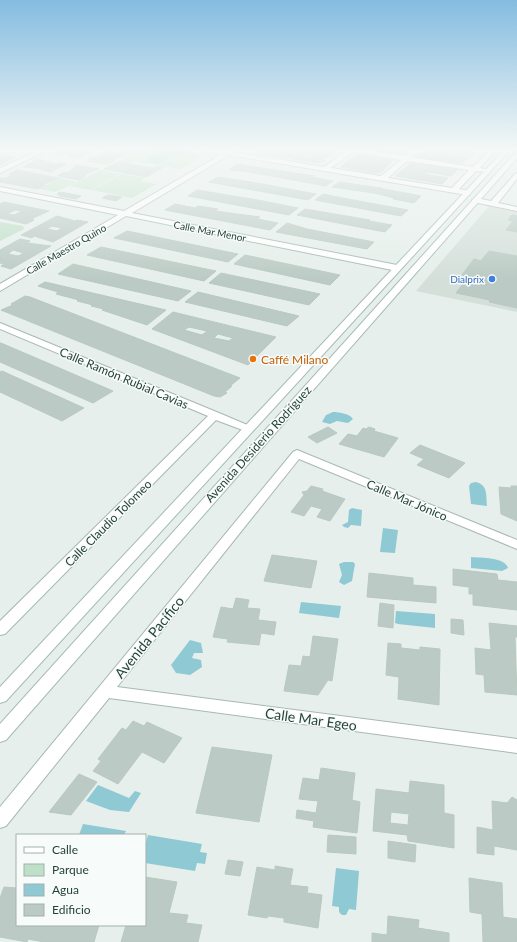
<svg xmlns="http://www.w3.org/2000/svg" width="517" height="942" viewBox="0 0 517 942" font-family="Lato,sans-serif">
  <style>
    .built { fill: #d4dfda }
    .green { fill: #bfe0c8 }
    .water { fill: #8ec9d4 }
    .building { fill: #bbcac4; stroke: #b8c9c2; fill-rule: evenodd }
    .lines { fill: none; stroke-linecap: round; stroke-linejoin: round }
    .street-casing { stroke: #a8b8b2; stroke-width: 2 }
    .secondary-casing { stroke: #a4bbb3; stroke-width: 2 }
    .street { fill: #fff; fill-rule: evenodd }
    .secondary { fill: #fff; fill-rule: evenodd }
    .shop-dot { fill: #3f7fe0; stroke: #f7fbf9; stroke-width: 1.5 }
    .food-dot { fill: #e8710a; stroke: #f7fbf9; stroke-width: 1.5 }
    .labels { text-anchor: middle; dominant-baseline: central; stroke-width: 3; stroke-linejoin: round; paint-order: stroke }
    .far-street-label { font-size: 10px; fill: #24423a; stroke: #f7fbf9 }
    .far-shop-label { font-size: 10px; fill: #366cbe; stroke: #f7fbf9; text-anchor: end }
    .food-label { font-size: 12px; fill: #c56008; stroke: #f7fbf9; text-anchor: start }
    .street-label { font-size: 12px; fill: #24423a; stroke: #f7fbf9 }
    .near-street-label { font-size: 14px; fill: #24423a; stroke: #f7fbf9 }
  </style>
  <rect width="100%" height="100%" fill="#e6efeb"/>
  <path class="built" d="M489,206L517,212V312L416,291Z"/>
  <g class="green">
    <path d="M121,149C135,149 194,146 201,157L181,169L134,161L129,164L119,162L129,155L115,152Z"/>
    <path d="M101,170L120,174L90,190L70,186Z"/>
    <path d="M122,174L145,178L141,181L156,184L132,198L91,190Z"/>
    <path d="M60,178L77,182L55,192L39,189Z"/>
    <path d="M0,222L23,226L24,229L0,241Z"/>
  </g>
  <g class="water">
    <path d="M164,149L186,152L189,154C184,157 181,155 176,156C164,158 162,168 146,161L147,158Z"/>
    <path d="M333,412C340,412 350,414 353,419L348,423L337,421L330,424L322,422L326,415Z"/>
    <path d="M476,482C488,485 486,495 487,506L471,504L469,486L471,483Z"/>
    <path d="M352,508L362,510L361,526L351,525L348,528L344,527L342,525L348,522L349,510Z"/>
    <path d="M383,528L398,530L395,553L380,552Z"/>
    <path d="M471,557C481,558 505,557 508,568L502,571L471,568Z"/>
    <path d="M344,562H353L355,564L352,581L344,585L339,582L342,575L339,564Z"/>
    <path d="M301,602L341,606L339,618L299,613Z"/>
    <path d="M396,611L435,614V628L398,624L395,623Z"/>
    <path d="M190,640L201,643L203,653H194L192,658L201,660L202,667L190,675L176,673L171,665Z"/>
    <path d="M98,785L129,798L135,791L141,793L129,812L110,810L86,801Z"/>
    <path d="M83,824L126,831L124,835H79Z"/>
    <path d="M148,835L202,844L200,852L207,853L205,864L197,863L195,871L145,863V846Z"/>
    <path d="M336,868L359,871L356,910L349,909L346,915H342L339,912V907L332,906Z"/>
  </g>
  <g class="building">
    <path d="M61,149H83L93,151L78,158L68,156L71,155L51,153Z"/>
    <path d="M252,149H275L325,161L318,163L262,154Z"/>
    <path d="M275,149H319L337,152L322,160L310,157L312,154L305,153L301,155Z"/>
    <path d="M369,149H408L404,153H398Z"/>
    <path d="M427,149H460L475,151L471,156L448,152L445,154L469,158L463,163L418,157Z"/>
    <path d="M105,151L126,155L112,160L114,161L108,164L87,161L93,157L97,158L102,155L99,154Z"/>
    <path d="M0,155L2,157L5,155L16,157L0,165Z"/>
    <path d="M356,155H360L393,161L381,172L373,173L341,167Z"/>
    <path d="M38,159L54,164L56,163L66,164L51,172L41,170L43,169L23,167Z"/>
    <path d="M118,162L153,168L156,166L164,167L146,177L104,169Z"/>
    <path d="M411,163L457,170L451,176L427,172L424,174L448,178L442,184L395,176Z"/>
    <path d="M237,164L314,176L313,177L333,181L326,186L249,172L229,170Z"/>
    <path d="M77,165L99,169L83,175L86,176L79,180L57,176L64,172L67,173Z"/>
    <path d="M17,170L59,178L42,185H45L38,189L0,182V178H6L12,175L9,174Z"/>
    <path d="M218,177L257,183L316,194L308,200L209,182Z"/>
    <path d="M339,182L381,188H379L421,196L414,203L393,199L394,198L374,193L332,187Z"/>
    <path d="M197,190L258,200L298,208L289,215L188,196Z"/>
    <path d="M60,192L81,196L76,199L59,196L61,195L57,194Z"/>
    <path d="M323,194L343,198L408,210L401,216L315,200Z"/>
    <path d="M108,195L122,197L116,201L102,198Z"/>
    <path d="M4,202L49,211L31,219L34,220L26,224L0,218V204ZM15,210L22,211L14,215L7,214Z"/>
    <path d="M175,204L195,208L198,206L218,209L215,211L260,217L257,219L278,223L270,230L165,210Z"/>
    <path d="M305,209L370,220L369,221L392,225L385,232L297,215Z"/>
    <path d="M512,215L517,216V232L506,230L513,221L508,220Z"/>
    <path d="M57,216L75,221L77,220L88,222L53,242L34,236L32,238L21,235ZM52,226L62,228L57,231L47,229Z"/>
    <path d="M287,223L307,229L374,242L367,249L276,232Z"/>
    <path d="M127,231L238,254L228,262L114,238Z"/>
    <path d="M20,239L30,241L27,243L51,246L11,269L1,266L4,264L0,263V250ZM13,250L24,253L18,256L8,254Z"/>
    <path d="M101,247L216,271L204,281L87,255Z"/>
    <path d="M489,251L517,256V308L489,302L490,300L456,293L469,276L462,275L474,259L481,261Z"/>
    <path d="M245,255L340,275L330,285L234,264Z"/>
    <path d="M73,264L191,291L178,301L58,274Z"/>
    <path d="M221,273L320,294L309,305L209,283Z"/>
    <path d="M45,282L166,310L147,325L102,310L104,309L91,306L93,305L77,301L79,300L56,294L58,292L38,286Z"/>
    <path d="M198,292L299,316L287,326L185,302Z"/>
    <path d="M25,296L30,297L240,378L230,386H232L225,392L227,393L220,397L214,396L1,310L13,305L11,304Z"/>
    <path d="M173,312L276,337L248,365L152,329ZM189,327L207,331L202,335L184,330ZM218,334L233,338L229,341L214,338Z"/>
    <path d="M0,343H1L113,391L93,403L0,362Z"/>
    <path d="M2,371L84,408L62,421L0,392V372Z"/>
    <path d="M328,427L337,433L317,443L308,437Z"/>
    <path d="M369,427L375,429L374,431L398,438L384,457L339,444L348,434L357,436L363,428L366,429Z"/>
    <path d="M420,445L465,463L449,478L417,465L424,459L410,453Z"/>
    <path d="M311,486L323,489L322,491L345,499L330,521L317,517L322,509L311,506L304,516L291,512L304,495L302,492L307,491Z"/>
    <path d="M511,486H517V521L501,514L499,487L511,488Z"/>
    <path d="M272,555L317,561L311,588L264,581Z"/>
    <path d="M453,569L497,574L498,580L517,582V610L473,605V594H469V587L453,585Z"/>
    <path d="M369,573L413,578V585L436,587V603L367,597Z"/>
    <path d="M236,598L249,600L247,608L260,609L258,620L276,622L274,635L261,633L259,645L227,642L228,639L213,637L221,607L233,609Z"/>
    <path d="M380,603L394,605L393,628L378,626Z"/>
    <path d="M451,619L463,620L464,635L451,633Z"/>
    <path d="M489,623L517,626V637H515L517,695L485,692L484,675L476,674L475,648L491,650Z"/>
    <path d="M313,636L338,639L332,681L328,680L318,695L284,691L289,665L301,666L303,656L310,657Z"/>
    <path d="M388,643L401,644V648L420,650V647L440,649L439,705L398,699L399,677L386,675Z"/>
    <path d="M133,721L144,726L147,722L182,738L164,763L142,752L118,784L93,771L101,761L98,759L122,728L126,730Z"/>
    <path d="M212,747L272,755L259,822L196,813Z"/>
    <path d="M321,768L355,773L352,800L360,802L357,833L313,827L314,821L296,818L297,810L316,813L318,801L299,799L303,778L319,780Z"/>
    <path d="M79,774L97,782L71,815L49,812Z"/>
    <path d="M410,781L444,785V813L454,815V848L408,841L407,835L373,831L376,789L409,793ZM391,812L409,814L408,825L390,823Z"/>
    <path d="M512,797L517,800V850L494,846V855L477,853V827L493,830L492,801L507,803Z"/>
    <path d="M328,835L356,837V854L327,852Z"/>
    <path d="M388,841L416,845L415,862L388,858Z"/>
    <path d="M228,860L243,862L240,876L225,874Z"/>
    <path d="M275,866L293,869L290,885L308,887L307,893L322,895L318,928L284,922V918L268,916L267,918L248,915L257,867L275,870Z"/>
    <path d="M145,877L177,882L169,913L188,915L186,923L202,925L198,942H121L126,925H145Z"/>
    <path d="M469,878L502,883L503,917L517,919V942H483L482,914L470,912Z"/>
    <path d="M4,887L17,888V925H99L94,942H44L28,939L27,942L0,937V898Z"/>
    <path d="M388,916L419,920L418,928L449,933V942H372V933L387,935Z"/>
  </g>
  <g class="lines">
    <defs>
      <g id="street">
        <path d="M42,149H50L0,173V168Z"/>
        <path d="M202,149L227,151L231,149H238L235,152L324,167L346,151L342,149H357L405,156L413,149H420L411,157L473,167L491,149H497L480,168L490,170V172L476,171L459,189L470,191V195H467L229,155L132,213L397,265L401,268L400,270L397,271L126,216L0,291V284L118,215L0,191V187L124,211L222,154L205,151ZM353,152L401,160L381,176L331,168ZM407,161L469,170L452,188L388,178Z"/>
        <path d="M517,173V179L498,203L517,207V211L473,202L472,200L476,198L491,201L515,174Z"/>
        <path d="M0,323L219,413L252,427L254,429L252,431L248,432L216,420L5,634L0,635V621L208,416L0,329Z"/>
        <path d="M297,450L517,540V549L299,459L117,687L517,739V753L109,698L6,826L0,828V807L293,452Z"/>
      </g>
      <g id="secondary">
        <path d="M505,149H511L6,701L0,703V687Z"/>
        <path d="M517,152V158L6,740L0,742V724L515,153Z"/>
      </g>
    </defs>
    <use href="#street" class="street-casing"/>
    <use href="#secondary" class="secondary-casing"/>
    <use href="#street" class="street"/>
    <use href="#secondary" class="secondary"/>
  </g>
  <linearGradient id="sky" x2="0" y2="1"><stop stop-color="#84bce0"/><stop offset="0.53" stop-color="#f4f8f6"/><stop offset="1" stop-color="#f4f8f6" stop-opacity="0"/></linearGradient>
  <rect width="517" height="281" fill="url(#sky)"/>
  <circle class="shop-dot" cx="492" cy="279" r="4"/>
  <circle class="food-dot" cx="253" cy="359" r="4"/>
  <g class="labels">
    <g class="far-street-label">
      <text transform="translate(210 231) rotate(11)">Calle Mar Menor</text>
      <text transform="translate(66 249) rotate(-30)">Calle Maestro Quino</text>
    </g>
    <g class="far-shop-label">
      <text x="484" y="279">Dialprix</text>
    </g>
    <g class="food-label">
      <text x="261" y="359">Caffé Milano</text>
    </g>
    <g class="street-label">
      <text transform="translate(124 378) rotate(23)">Calle Ramón Rubial Cavias</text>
      <text transform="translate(258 444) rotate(-48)">Avenida Desiderio Rodríguez</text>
      <text transform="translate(407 500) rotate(23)">Calle Mar Jónico</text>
      <text transform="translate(108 523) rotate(-45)">Calle Claudio Tolomeo</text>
    </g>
    <g class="near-street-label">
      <text transform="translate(149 637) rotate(-51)">Avenida Pacífico</text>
      <text transform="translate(311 719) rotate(8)">Calle Mar Egeo</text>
    </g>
  </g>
  <rect x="16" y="834" width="130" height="92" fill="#f7fbf9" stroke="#a3b1ad"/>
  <rect x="24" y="847" width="20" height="6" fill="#ffffff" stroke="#a3b1ad"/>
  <text x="52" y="854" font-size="12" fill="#24423a">Calle</text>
  <rect x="24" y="864" width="20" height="12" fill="#bfe0c8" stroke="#a3b1ad"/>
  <text x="52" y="874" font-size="12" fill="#24423a">Parque</text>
  <rect x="24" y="884" width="20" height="12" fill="#8ec9d4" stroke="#a3b1ad"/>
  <text x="52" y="894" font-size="12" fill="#24423a">Agua</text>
  <rect x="24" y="904" width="20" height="12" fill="#bbcac4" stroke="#a3b1ad"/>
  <text x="52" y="914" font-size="12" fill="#24423a">Edificio</text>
</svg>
